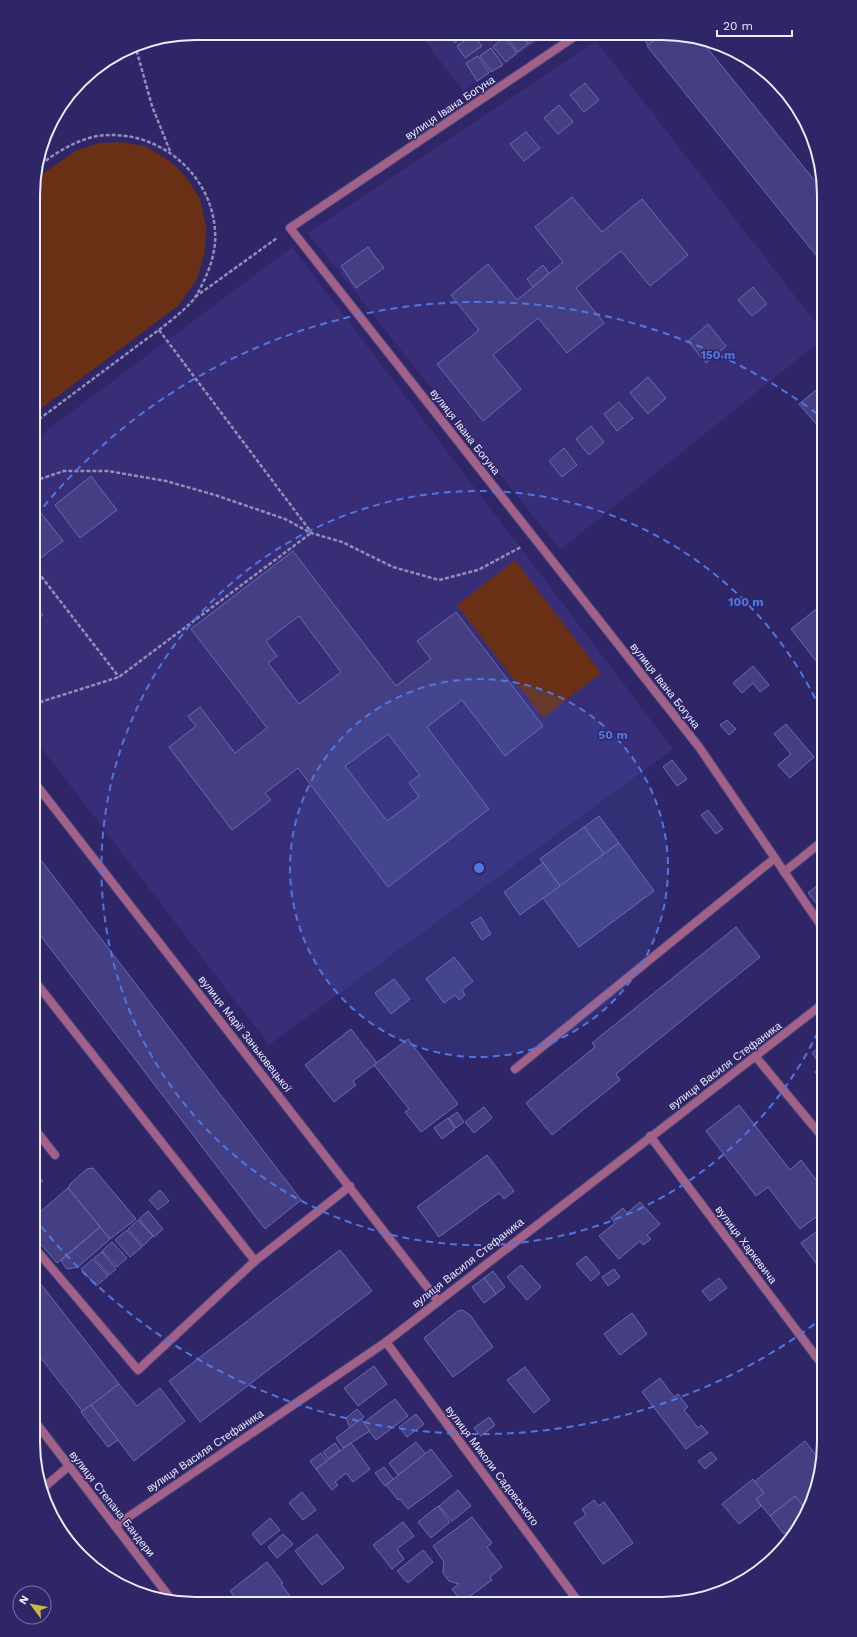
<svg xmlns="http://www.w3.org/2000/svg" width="857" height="1637" viewBox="0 0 857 1637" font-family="'Work Sans',sans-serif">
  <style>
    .built { fill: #372e77 }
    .green { fill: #693016 }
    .building { fill: #443f82; stroke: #6d6ab2; fill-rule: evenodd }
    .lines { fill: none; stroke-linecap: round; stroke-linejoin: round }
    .service-casing { stroke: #49427c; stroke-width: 10 }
    .minor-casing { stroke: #49427c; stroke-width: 10 }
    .tertiary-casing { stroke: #49427c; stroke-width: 10 }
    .path { stroke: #928eb6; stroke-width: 2.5; stroke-dasharray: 4 2; stroke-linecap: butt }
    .service { stroke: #a26288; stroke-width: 8 }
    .minor { stroke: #a26288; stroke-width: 8 }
    .tertiary { stroke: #a26288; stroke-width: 8 }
    .ring { fill: none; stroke: #5176e1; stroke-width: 2; stroke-dasharray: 7 5 }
    .labels { text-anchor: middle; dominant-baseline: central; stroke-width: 3; stroke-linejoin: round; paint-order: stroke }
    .street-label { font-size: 11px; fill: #ececfd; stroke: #2e2667 }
    .rim { fill: none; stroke: #ececfd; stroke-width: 2 }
    .centre { fill: #5176e1; stroke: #2e2667; stroke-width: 2 }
    .ring-label { font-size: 12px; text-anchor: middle; font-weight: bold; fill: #5176e1; stroke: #2e2667; stroke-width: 3; stroke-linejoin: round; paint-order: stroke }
  </style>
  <rect width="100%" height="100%" fill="#2e2667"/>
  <g class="built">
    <path d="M420,34L547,35L463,91Z"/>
    <path d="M596,41L824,333V338L560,550L308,233Z"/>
    <path d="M292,247L673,749L269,1045L34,738V440Z"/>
  </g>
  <g class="green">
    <path d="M119,142L145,146L171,162L186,177L200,199L206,226L205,252L197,279L179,305L34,414V180L75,151L99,143Z"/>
    <path d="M515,560L601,673L543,718L457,605Z"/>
  </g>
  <g class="building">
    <path d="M448,35H465L455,43Z"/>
    <path d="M473,35L482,46L465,58L457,46Z"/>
    <path d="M507,35H521L528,44L518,52L506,36Z"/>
    <path d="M522,35H541L529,44Z"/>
    <path d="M642,36H660L648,45Z"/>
    <path d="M660,36H693L700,39L823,191L824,265L647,46Z"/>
    <path d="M504,37L517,53L506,62L493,47Z"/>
    <path d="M491,48L503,65L491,72L480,56Z"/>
    <path d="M478,56L489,73L477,81L466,63Z"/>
    <path d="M585,83L599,100L584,112L570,95Z"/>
    <path d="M559,105L573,122L558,134L544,118Z"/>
    <path d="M526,132L540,148L524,161L510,144Z"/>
    <path d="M572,197L602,232L642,199L688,255L650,286L621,251L576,288L604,323L567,353L538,318L493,355L521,389L483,421L437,364L479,330L451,295L488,264L517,300L563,262L535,227Z"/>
    <path d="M368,247L384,268L356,288L341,266Z"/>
    <path d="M543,265L549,273L533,287L527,279Z"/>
    <path d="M753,287L767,304L752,316L738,300Z"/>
    <path d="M708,324L726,346L706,363L688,341Z"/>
    <path d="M648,377L666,398L648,414L630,393Z"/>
    <path d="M820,387L824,392V424L820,428L799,404Z"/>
    <path d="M619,402L633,418L617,431L604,414Z"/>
    <path d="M591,426L604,442L589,455L576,439Z"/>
    <path d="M564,448L577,465L562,477L549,461Z"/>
    <path d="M91,476L117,510L80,538L55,505Z"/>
    <path d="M34,504L63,541L34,563Z"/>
    <path d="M293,551L396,686L431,659L417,641L456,612L543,726L505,756L462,700L427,727L489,809L388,887L298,768L265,793L271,800L232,830L169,747L196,726L188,716L200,707L235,753L267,728L191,629ZM299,616L341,672L299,704L268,663L277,656L266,641ZM388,734L420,775L409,783L419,797L387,821L345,766Z"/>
    <path d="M34,603L43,615L34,622Z"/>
    <path d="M824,603V671L791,629Z"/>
    <path d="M753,666L769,685L760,692L753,683L742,693L733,683Z"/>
    <path d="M727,720L736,729L729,735L720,725Z"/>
    <path d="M786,724L814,757L790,778L778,765L791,754L774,734Z"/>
    <path d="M672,760L687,779L677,786L663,767Z"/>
    <path d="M708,810L723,829L716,834L701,815Z"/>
    <path d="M599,816L619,843L604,854L584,827Z"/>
    <path d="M584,827L604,854L560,886L540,859Z"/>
    <path d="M619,843L654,891L579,947L543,898Z"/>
    <path d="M34,851L301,1200L265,1229L34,927Z"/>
    <path d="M543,863L560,886L520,915L504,892Z"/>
    <path d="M824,880V913L808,893Z"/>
    <path d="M481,917L491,934L482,940L471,923Z"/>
    <path d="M736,927L760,957L616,1074L620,1080L552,1135L526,1103L595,1047L592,1043Z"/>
    <path d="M454,957L473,981L462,990L465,995L459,1000L455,995L444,1003L426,979Z"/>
    <path d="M394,979L410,999L391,1014L375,993Z"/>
    <path d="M351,1029L377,1063L353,1081L356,1085L334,1102L305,1065Z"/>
    <path d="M408,1039L458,1104L421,1132L405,1112L409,1109L374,1065Z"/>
    <path d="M824,1044V1083L815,1072L822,1067L812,1053Z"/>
    <path d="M739,1105L790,1170L801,1160L824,1190V1211L800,1229L768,1187L756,1196L706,1131Z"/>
    <path d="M484,1107L492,1118L474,1133L465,1122Z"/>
    <path d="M457,1112L464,1122L456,1128L449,1118Z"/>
    <path d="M448,1118L455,1129L442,1139L434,1128Z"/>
    <path d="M487,1155L514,1191L504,1199L499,1193L439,1237L417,1207Z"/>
    <path d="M93,1168L136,1219L110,1239L68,1188L71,1183L87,1169Z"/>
    <path d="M33,1169L43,1181L33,1189Z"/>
    <path d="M68,1188L100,1227L57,1263L33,1235V1218Z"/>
    <path d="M160,1190L169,1201L158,1210L149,1200Z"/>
    <path d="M640,1202L660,1224L647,1235L651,1239L643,1245L640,1241L619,1259L599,1236L615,1223L611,1218L623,1208L627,1213Z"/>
    <path d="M148,1211L163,1229L154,1237L139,1219Z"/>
    <path d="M138,1220L153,1236L143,1246L128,1229Z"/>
    <path d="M824,1226V1274L801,1243Z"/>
    <path d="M100,1227L110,1239L78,1267L67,1269L61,1261Z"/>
    <path d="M127,1230L142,1247L130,1257L115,1240Z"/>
    <path d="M112,1242L127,1258L117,1267L102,1251Z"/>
    <path d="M340,1250L372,1291L200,1422L169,1381Z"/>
    <path d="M102,1252L116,1269L109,1275L94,1258Z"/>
    <path d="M586,1256L600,1273L591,1281L576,1264Z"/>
    <path d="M93,1259L108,1276L96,1286L81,1269Z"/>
    <path d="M521,1265L541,1287L527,1300L507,1277Z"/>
    <path d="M614,1269L620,1277L608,1286L602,1277Z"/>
    <path d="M493,1271L505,1287L496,1294L484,1278Z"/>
    <path d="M33,1274L119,1384L83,1412L33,1348Z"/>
    <path d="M484,1278L496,1294L484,1303L472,1287Z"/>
    <path d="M719,1278L727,1288L710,1301L702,1291Z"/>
    <path d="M462,1310L470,1315L493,1347L453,1377L424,1338L458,1311Z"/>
    <path d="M632,1313L647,1334L620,1355L604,1334Z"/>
    <path d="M374,1366L387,1384L358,1406L344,1388Z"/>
    <path d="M525,1367L550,1400L534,1413L507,1380Z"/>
    <path d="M660,1378L674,1397L678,1394L688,1407L684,1410L698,1428L701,1425L708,1433L686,1449L642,1392Z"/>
    <path d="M119,1384L137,1406L160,1388L185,1421L134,1461L91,1405Z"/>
    <path d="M395,1399L408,1416L376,1440L363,1423Z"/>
    <path d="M91,1405L118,1440L108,1447L81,1412Z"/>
    <path d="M357,1409L364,1417L350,1428L346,1418Z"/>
    <path d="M416,1414L424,1424L407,1437L399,1427Z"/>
    <path d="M489,1417L495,1425L481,1436L474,1428Z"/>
    <path d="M361,1419L370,1431L343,1448L336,1438Z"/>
    <path d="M805,1441L821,1462L812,1504L807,1511L795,1496L770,1516L756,1499L764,1493L754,1482Z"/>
    <path d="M416,1442L426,1454L398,1475L389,1463Z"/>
    <path d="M335,1443L340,1450L328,1459L323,1452Z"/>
    <path d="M351,1443L370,1469L353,1482L346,1473L335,1482L338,1485L332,1490L316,1469Z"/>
    <path d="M431,1449L452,1476L408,1509L400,1499L398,1500L386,1485Z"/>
    <path d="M711,1452L717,1459L705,1469L698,1461Z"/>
    <path d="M321,1453L327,1461L316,1469L310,1461Z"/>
    <path d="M384,1467L393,1479L385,1486L375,1473Z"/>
    <path d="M753,1479L764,1493L756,1499L761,1506L739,1524L722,1504Z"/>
    <path d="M458,1490L471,1506L452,1521L439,1506Z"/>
    <path d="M302,1492L316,1510L303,1520L289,1503Z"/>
    <path d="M795,1496L807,1511L794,1533H783L770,1516Z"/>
    <path d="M594,1500L599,1506L604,1502L633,1543L603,1564L574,1523L586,1515L582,1509Z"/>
    <path d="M438,1506L450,1522L431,1538L418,1522Z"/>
    <path d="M472,1517L492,1543L487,1547L502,1567L490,1577L492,1580L462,1602L452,1589L459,1584L449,1581L443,1573L444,1562L433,1546Z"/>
    <path d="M270,1518L280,1530L261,1545L252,1534Z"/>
    <path d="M403,1522L414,1536L397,1549L404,1559L392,1569L373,1545Z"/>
    <path d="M283,1534L293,1544L277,1558L268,1547Z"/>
    <path d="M317,1534L344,1568L322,1585L295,1551Z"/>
    <path d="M423,1550L433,1562L408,1583L397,1571Z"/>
    <path d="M267,1562L283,1583L281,1584L290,1596L281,1603H239L230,1591Z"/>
    <path d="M496,1598L500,1604L490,1603Z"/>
  </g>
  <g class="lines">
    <defs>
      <g id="service">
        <path d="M784,872L824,840"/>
        <path d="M33,979L255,1261L350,1186"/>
        <path d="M756,1057L824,1139"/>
        <path d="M515,1069L775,858"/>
        <path d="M33,1127L55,1155"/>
        <path d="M33,1255L38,1252L138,1370L255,1261"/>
        <path d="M41,1490L69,1466"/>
      </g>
      <g id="minor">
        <path d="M577,35L290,228L699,747L824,930"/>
        <path d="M34,782L438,1301"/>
        <path d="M650,1136L824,1367"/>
        <path d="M386,1342L580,1604"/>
        <path d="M815,1356L824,1349"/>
        <path d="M115,1526L386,1342L824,1003"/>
      </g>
      <path id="tertiary" d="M33,1419L174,1603"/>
    </defs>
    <use href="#service" class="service-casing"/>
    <use href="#minor" class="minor-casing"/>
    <use href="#tertiary" class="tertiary-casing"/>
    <g class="path">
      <path d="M135,45L152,106L170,151"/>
      <path d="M195,297L277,238"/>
      <path d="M159,330L311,532"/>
      <path d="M34,423C70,396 105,370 141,343C155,333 187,310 196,296C207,277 217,253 215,231C212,177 164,134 110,135C83,135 58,151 37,167"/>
      <path d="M34,481L64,471H108L166,481L215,495L285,519L311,533L342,542L393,567L439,580L478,570L521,547"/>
      <path d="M34,567L119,677"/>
      <path d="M34,704L119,677L311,533"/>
    </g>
    <use href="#service" class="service"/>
    <use href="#minor" class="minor"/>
    <use href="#tertiary" class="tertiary"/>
  </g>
  <circle cx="479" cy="868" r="189" fill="#5176e1" fill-opacity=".12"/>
  <g class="ring">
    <circle cx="479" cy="868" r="189"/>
    <path d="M823 1021A377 377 0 1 1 823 715"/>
    <path d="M824 1317A566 566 0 0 1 36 1220M36 516A566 566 0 0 1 824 419"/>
  </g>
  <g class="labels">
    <g class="street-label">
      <text transform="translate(450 108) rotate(-34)">вулиця Івана Богуна</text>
      <text transform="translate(465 432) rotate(52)">вулиця Івана Богуна</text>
      <text transform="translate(665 686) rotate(52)">вулиця Івана Богуна</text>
      <text transform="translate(245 1034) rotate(52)">вулиця Марії Заньковецької</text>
      <text transform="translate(725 1066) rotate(-37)">вулиця Василя Стефаника</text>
      <text transform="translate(746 1245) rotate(53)">вулиця Харкевича</text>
      <text transform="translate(468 1263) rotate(-38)">вулиця Василя Стефаника</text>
      <text transform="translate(205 1451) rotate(-34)">вулиця Василя Стефаника</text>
      <text transform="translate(492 1466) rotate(53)">вулиця Миколи Садовського</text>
      <text transform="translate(112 1504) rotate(52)">вулиця Степана Бандери</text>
    </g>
  </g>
  <path d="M0 0H857V1637H0ZM195 40H662A155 155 0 0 1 817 195V1442A155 155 0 0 1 662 1597H195A155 155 0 0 1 40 1442V195A155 155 0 0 1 195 40Z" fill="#2e2667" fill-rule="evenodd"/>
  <path class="rim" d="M195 40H662A155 155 0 0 1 817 195V1442A155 155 0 0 1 662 1597H195A155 155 0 0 1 40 1442V195A155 155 0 0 1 195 40Z"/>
  <circle cx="479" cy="868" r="6" class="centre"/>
  <g class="ring-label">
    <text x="718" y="359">150 m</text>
    <text x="746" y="606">100 m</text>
    <text x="613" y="739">50 m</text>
  </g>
  <g transform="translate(32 1605) rotate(302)"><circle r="19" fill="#2e2667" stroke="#7a75a3"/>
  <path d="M0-3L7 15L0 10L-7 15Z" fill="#c7bb3b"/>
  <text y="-6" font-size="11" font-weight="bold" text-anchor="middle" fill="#ececfd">N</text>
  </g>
  <path d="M717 30v6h75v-6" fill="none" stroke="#ececfd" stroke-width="2"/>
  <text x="723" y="30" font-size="12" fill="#ececfd" stroke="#2e2667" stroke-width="3" paint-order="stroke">20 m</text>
</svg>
